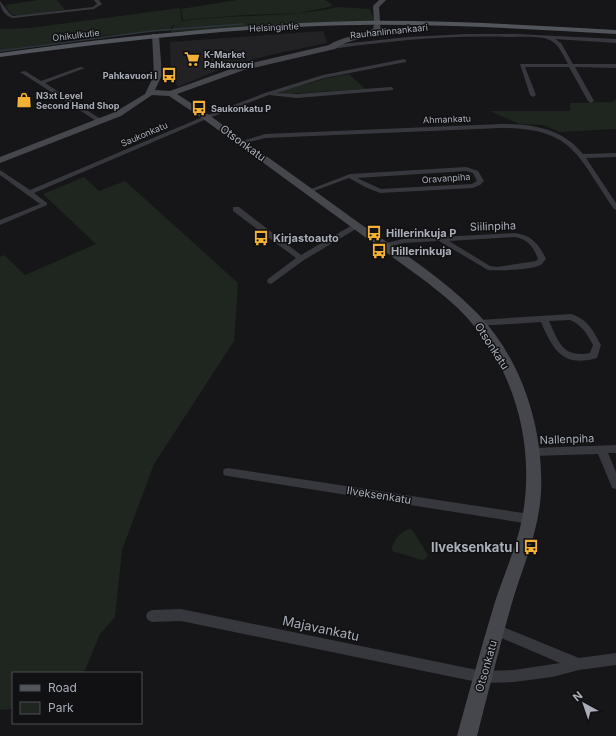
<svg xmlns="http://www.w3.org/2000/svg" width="616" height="736" viewBox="0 0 616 736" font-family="Inter,sans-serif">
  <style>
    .built { fill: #222225 }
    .green { fill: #1e261f }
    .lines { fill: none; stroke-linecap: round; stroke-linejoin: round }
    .stream { stroke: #2c353c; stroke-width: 1.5 }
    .street { fill: #37383d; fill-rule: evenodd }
    .secondary { fill: #45474d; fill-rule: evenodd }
    .primary { fill: #53555c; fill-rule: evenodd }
    .labels { text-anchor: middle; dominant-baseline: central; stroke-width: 3; stroke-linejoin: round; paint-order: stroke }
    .far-street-label { font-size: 9px; fill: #a8adb8; stroke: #111113 }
    .far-poi-label { font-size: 9px; font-weight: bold; fill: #a8adb8; stroke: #111113; text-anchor: start }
    .street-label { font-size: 11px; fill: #a8adb8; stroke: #111113 }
    .poi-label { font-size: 11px; font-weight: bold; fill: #a8adb8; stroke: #111113; text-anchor: start }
    .near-poi-label { font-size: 13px; font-weight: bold; fill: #a8adb8; stroke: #111113; text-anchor: end }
    .near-street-label { font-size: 13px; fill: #a8adb8; stroke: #111113 }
  </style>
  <rect width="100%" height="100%" fill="#161618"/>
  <path class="built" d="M323,31L327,43L270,55L225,67L178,87L171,74L170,42Z"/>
  <g class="green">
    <path d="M38,0H57L65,10L18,16L11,14L5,5Z"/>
    <path d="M237,0H325L333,5L329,7L299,13L244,15L183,20L181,9Z"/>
    <path d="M338,7L370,9L375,22L171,32L176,22L169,30L91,37L0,51V29L30,28L180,8L182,21L177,22C231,13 285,19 338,7Z"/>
    <path d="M349,74L365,89L285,94L279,92L327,78Z"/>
    <path d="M616,99V129L560,132L543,125L519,124L490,111H570V103L613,102Z"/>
    <path d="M84,177L99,191L125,181L238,283L234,341L154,464L122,550L115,617L100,634L85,670L80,673H13V709L0,710V257L4,255L25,275L96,244L43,194Z"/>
    <path d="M410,529L413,531L428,555L425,559L422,560L392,551C391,543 401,530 410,529Z"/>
  </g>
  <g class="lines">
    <path class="stream" d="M0,51L152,31L243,24"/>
    <g class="street">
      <path d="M94,0H99L102,4L94,9L13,18C5,16 0,9 0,1L10,14L13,16L93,7L97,4Z"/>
      <path d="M466,34H517L616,39V43L555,39L561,43L573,64H616V68L575,67L594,101L591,103L588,101L569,67H525L536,95L533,97L530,95L520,64H568C563,55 558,42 547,39C537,36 519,37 508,37C449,35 390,41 332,49L329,47L332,45L408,37Z"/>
      <path d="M404,59L406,60V62L324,78L277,93L297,94L391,87L393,88V90L297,98L269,95L209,118L34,193L47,203V205L0,225V220L40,204L0,175V170L30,190L205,116L265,93L323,75Z"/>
      <path d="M80,67L85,68L45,83L102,120V122H98L20,72L25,71L41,81Z"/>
      <path d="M501,124C532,124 562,128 583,154L616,153V157L586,158L616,203V210L614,209C577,156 574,128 501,128L265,138L242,144L239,142L265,134Z"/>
      <path d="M466,167L478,171L484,181L480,185L473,188L380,193L365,187L349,178L311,192L309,193L306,191L350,174ZM466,171L473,173L477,181L472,184L381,189L357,178Z"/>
      <path d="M233,207H239L301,255L354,224H357L361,226L304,260L271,284L268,283L267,281L268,279L296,258L233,211Z"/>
      <path d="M515,233C531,235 539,244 546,259C546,259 542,264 542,264C535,270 497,271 488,270L439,241L403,243L385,248L381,246L382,244L403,239ZM515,237C528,239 534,248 538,259L536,261L497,267L490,266L449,241Z"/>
      <path d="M571,314C588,319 593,331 601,345L597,358C563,368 553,350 541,322L479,326L475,323L479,320ZM570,320C582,325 587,334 593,345L590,353C563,358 559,343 549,321Z"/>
      <path d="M616,445V453H608L616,472V489L612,488L611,485L598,454L533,456L529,455L528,452L529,449L533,448Z"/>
      <path d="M228,468L530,514L534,516L535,519L534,522L530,524L228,476L224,475L223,472L224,469Z"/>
      <path d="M181,609L482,671L514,670L560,663L492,634L490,630L492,626L496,624L579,658L616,653V665L579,670L552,677L514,682L482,683L181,621L152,622L148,620L146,616L148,612L152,610Z"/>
    </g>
    <path class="secondary" d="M379,0H386L379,7L380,21L377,23L380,25L381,30C369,40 349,38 335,49L244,70L177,94L205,112C256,149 308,186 359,223C400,251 443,278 478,314C522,360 544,429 541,492C539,532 522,568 511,606C499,649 488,693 477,736H457C469,692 481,648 494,605C503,576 516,549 522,519C535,452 518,379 474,326C461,309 444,296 428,283L199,116L169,96L152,95L121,116L0,163V157L115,112L145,94L154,75L152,34H155L159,36L162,75L155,90L170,91L239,66L329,45C343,36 359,36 373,29L374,25L377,23L374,21L373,6Z"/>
    <path class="primary" d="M359,21C445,20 530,25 616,30V34C530,29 444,24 359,25C238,27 119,41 0,57V53C119,36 239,24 359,21Z"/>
  </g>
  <defs>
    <symbol id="supermarket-bare" viewBox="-9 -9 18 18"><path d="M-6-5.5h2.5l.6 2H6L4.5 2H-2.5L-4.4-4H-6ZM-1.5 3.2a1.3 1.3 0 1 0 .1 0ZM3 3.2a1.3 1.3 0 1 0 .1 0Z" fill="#f2b134" stroke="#111113" stroke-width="2.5" paint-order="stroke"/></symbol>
    <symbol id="bus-bare" viewBox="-9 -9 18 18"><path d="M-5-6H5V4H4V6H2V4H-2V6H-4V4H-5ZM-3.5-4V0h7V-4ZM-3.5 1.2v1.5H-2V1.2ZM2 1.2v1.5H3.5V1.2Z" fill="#f2b134" stroke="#111113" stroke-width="2.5" paint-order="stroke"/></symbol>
    <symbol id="shop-bare" viewBox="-9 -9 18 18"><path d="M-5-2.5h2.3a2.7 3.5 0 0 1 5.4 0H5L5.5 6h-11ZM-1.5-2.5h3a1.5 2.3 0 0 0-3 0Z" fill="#f2b134" stroke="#111113" stroke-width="2.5" paint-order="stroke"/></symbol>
  </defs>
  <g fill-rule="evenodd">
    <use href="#supermarket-bare" x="181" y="48" width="22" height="22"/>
    <use href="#bus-bare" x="158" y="64" width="22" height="22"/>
    <use href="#shop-bare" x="13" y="89" width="22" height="22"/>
    <use href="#bus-bare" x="188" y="97" width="22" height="22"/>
    <use href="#bus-bare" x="363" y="222" width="22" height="22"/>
    <use href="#bus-bare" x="250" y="227" width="22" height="22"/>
    <use href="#bus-bare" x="368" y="240" width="22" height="22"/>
    <use href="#bus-bare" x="520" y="536" width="22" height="22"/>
  </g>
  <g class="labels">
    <g class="far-street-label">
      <text transform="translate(274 27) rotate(-3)">Helsingintie</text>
      <text transform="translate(389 31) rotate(-6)">Rauhanlinnankaari</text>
      <text transform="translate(76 35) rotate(-7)">Ohikulkutie</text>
      <text transform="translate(447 119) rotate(-2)">Ahmankatu</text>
      <text transform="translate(144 134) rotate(-23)">Saukonkatu</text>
      <text transform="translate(446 178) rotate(-4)">Oravanpiha</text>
    </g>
    <g class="far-poi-label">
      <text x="204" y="54">K-Market<tspan x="204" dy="10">Pahkavuori</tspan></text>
      <text x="157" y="75" text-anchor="end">Pahkavuori I</text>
      <text x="36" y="95">N3xt Level<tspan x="36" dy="10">Second Hand Shop</tspan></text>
      <text x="211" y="108">Saukonkatu P</text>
    </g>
    <g class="street-label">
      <text transform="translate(243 143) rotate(36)">Otsonkatu</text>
      <text transform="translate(493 226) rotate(-2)">Siilinpiha</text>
      <text transform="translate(492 346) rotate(57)">Otsonkatu</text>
      <text transform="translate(567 439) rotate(-2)">Nallenpiha</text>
      <text transform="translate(379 495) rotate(9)">Ilveksenkatu</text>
      <text transform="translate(486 666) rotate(-74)">Otsonkatu</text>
    </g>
    <g class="poi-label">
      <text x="386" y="233">Hillerinkuja P</text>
      <text x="273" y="238">Kirjastoauto</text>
      <text x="391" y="251">Hillerinkuja</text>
    </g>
    <g class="near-poi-label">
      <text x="519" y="547">Ilveksenkatu I</text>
    </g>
    <g class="near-street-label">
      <text transform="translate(321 628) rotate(12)">Majavankatu</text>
    </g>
  </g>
  <rect x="12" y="672" width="130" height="52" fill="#111113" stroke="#4d4f55"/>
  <rect x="20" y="685" width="20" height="6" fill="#53555c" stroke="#4d4f55"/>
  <text x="48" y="692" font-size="12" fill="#a8adb8">Road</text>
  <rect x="20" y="702" width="20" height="12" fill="#1e261f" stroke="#4d4f55"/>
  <text x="48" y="712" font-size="12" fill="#a8adb8">Park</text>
  <g transform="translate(584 704) rotate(320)" stroke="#111113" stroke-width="3" paint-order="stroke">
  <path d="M0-3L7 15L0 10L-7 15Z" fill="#a8adb8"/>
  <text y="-6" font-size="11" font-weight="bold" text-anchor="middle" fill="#a8adb8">N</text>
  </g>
</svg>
